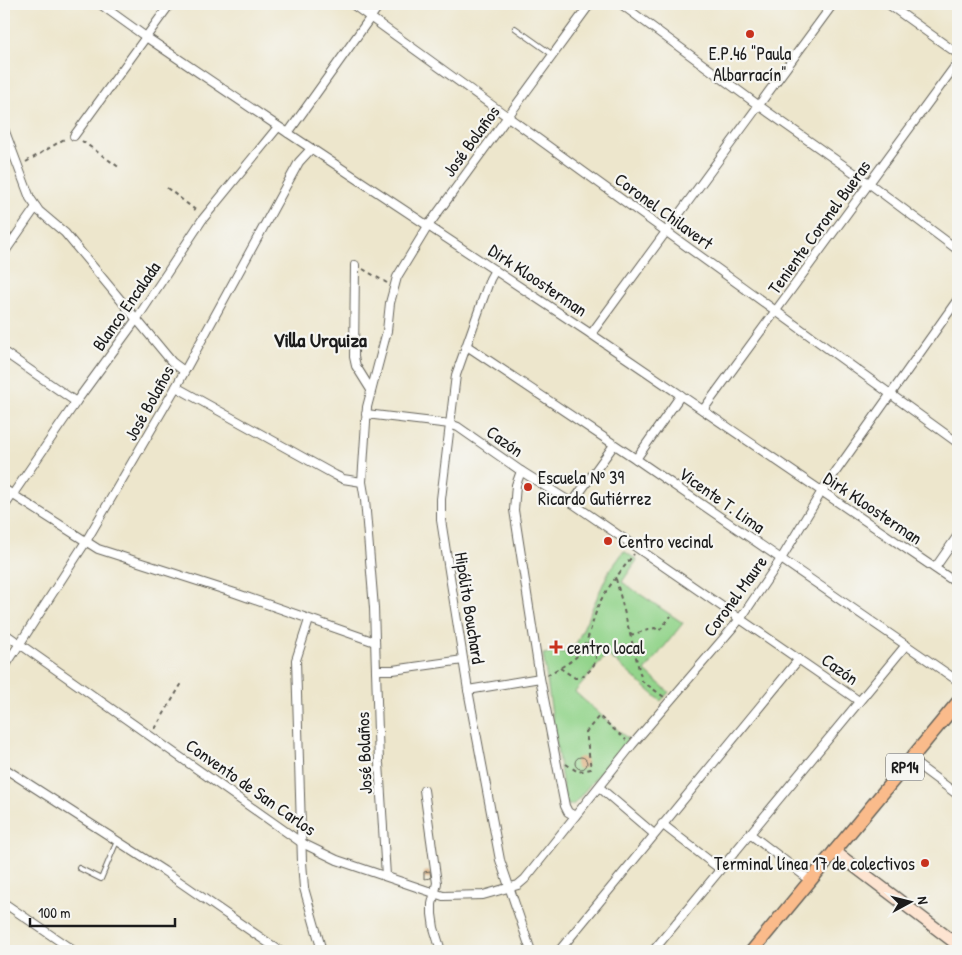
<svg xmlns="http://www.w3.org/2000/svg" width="962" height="955" viewBox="0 0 962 955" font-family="'Patrick Hand',sans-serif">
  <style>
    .green { fill: #93d48b; stroke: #587854 }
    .building { fill: #d7a167 }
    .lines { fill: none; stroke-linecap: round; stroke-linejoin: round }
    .lane-casing { stroke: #65635a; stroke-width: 6 }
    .street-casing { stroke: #65635a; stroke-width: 10 }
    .secondary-casing { stroke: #65635a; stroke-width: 14 }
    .primary-casing { stroke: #65635a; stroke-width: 15 }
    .path { stroke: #65635a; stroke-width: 2; stroke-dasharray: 4 4; stroke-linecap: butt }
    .lane { stroke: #fff; stroke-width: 4 }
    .street { stroke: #fff; stroke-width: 8 }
    .secondary { stroke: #fde4d1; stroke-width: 11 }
    .primary { stroke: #fabb8b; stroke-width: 12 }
    .poi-dot { fill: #c8321e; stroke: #f6f6f2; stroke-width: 2 }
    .labels { text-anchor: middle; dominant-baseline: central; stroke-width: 4.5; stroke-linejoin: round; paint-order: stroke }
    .shield { fill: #f6f6f2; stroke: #5d5d5c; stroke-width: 1 }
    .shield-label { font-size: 16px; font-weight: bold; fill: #1c1c1c }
    .poi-label { font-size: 18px; fill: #1c1c1c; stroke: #f6f6f2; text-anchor: start }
    .street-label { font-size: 18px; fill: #1c1c1c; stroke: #f6f6f2 }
    .quarter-label { font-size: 20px; font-weight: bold; fill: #1c1c1c; stroke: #f6f6f2 }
  </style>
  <rect width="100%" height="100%" fill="#f6f6f2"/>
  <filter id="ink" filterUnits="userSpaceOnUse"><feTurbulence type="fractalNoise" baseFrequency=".02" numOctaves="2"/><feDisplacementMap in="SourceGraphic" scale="10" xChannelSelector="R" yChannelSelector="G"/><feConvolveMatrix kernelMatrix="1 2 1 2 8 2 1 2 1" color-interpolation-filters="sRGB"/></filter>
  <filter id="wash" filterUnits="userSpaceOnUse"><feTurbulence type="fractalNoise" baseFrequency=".0096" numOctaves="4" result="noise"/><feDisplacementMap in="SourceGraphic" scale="20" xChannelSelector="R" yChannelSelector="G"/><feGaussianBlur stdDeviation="1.12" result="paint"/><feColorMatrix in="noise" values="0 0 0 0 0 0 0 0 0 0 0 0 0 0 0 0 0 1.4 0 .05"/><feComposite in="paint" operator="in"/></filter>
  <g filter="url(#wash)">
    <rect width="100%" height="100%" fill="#ede6cc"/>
    <path class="green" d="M624,551L637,560L622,582L683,623L645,671L669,692L661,701L607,654L575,692L628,739L573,805H568L565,801L543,654L573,651L608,573Z"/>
    <g id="blocks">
      <g class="building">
        <circle cx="581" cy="763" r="6"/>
        <path d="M430,871L431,878L424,879V872Z"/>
      </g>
    </g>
  </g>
  <g filter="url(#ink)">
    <use href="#blocks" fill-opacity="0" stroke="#65635a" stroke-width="1"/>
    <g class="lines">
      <defs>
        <g id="lane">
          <path d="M515,28L553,55"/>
          <path d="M79,868L101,879L117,841"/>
        </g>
        <g id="street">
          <path d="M100,4L146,37L288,133L591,334L958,584"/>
          <path d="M352,4L958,443"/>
          <path d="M621,4L758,105L870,184L958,250"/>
          <path d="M888,4L958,54"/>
          <path d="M4,129L30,198L39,211L65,233L172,362L184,371"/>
          <path d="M288,133L380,4"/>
          <path d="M74,136L170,4"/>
          <path d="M4,253L36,207"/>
          <path d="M355,265L354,357L356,366L371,390"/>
          <path d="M495,270L490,279L456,375L441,499V520L468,690L500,860L531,951"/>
          <path d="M591,334L833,4"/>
          <path d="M467,346L636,459L958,681"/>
          <path d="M4,352L76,402"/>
          <path d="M176,387L335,475L343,479L362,482"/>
          <path d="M703,410L958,62"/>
          <path d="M366,414L450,424L458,427L521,471L572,503L859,701"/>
          <path d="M636,459L681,395"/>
          <path d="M521,471L516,485L514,510L540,678L565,806L568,812L575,816"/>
          <path d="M4,489L98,549L235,593L375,642"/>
          <path d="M572,503L614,445"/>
          <path d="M4,507L76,402L136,320L202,220L278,127"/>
          <path d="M935,568L958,535"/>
          <path d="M309,620L296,660L302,862L304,888L322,951"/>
          <path d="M4,633L302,843L337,860L443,896L483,895L518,885L525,879L632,745L741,618L781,559L822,491L958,299"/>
          <path d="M4,668L85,543L176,387L299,162L311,149"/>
          <path d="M376,670H393L463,660"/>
          <path d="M468,690L540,678"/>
          <path d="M911,760L958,795"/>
          <path d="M4,768L164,871L280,951"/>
          <path d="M599,787L654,834"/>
          <path d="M424,790L437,883L432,904V914L434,928L441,951"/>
          <path d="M662,824L720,869"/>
          <path d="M750,834L810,880"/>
          <path d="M386,876L379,763L374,608L365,500L362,482L367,407L387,331L390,303L397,277L428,226L590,4"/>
          <path d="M4,903L74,951"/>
          <path d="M559,951L799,659"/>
          <path d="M653,951L906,645"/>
        </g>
        <path id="secondary" d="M834,851L958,945"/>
        <path id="primary" d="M752,951L958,702"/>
      </defs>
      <use href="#lane" class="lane-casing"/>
      <use href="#street" class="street-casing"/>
      <use href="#secondary" class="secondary-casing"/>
      <use href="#primary" class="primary-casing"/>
      <g class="path">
        <path d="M82,141L120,168"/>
        <path d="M26,162L66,138"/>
        <path d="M167,188L198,212"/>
        <path d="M363,269L387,283"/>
        <path d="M616,579L642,681L664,697"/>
        <path d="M630,635L655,628L659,631L671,616"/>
        <path d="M560,668L575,678C593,676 606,651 586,641"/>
        <path d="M547,675C557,669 569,664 577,656C590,642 592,619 600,602C609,585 622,570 634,554"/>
        <path d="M155,729L182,683"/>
        <path d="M566,764L578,772L591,769L586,732L599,716L626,740"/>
      </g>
      <use href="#lane" class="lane"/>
      <use href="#street" class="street"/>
      <use href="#secondary" class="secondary"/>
      <use href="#primary" class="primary"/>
    </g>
  </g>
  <g class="poi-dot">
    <circle cx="750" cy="34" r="5"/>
    <circle cx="528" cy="487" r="5"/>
    <circle cx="608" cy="541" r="5"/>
    <path d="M553.5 639.5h5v5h5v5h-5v5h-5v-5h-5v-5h5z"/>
    <circle cx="925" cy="863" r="5"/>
  </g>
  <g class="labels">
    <rect class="shield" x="886" y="753.5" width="38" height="27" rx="4"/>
    <g class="shield-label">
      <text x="905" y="767">RP14</text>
    </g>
    <g class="poi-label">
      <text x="750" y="53" text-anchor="middle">E.P.46 "Paula<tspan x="750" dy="21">Albarracín"</tspan></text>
      <text x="538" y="477">Escuela Nº 39<tspan x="538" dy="21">Ricardo Gutiérrez</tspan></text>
      <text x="618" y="541">Centro vecinal</text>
      <text x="567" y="647">centro local</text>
      <text x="915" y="863" text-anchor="end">Terminal línea 17 de colectivos</text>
    </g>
    <g class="street-label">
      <text transform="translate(471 141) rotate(-54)">José Bolaños</text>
      <text transform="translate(664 211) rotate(36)">Coronel Chilavert</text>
      <text transform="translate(819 227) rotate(-54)">Teniente Coronel Bueras</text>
      <text transform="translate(538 280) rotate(34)">Dirk Kloosterman</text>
      <text transform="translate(126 306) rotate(-55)">Blanco Encalada</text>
      <text transform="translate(149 403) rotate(-61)">José Bolaños</text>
      <text transform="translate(505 441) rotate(35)">Cazón</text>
      <text transform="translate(722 500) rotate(35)">Vicente T. Lima</text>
      <text transform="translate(873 508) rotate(34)">Dirk Kloosterman</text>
      <text transform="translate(735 596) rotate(-54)">Coronel Maure</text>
      <text transform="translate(470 608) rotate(81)">Hipólito Bouchard</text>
      <text transform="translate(840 669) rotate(35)">Cazón</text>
      <text transform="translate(364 753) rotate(-92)">José Bolaños</text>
      <text transform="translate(251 787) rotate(35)">Convento de San Carlos</text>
    </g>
    <g class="quarter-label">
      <text x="320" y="339">Villa Urquiza</text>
    </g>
  </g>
  <rect width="962" height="955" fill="none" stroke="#f6f6f2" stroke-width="20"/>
  <g transform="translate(910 902) rotate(83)" stroke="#f6f6f2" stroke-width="4" paint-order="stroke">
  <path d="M0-4L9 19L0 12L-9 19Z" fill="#1c1c1c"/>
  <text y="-8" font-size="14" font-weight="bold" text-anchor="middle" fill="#1c1c1c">N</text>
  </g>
  <path d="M30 918v8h145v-8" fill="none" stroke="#1c1c1c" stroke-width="2.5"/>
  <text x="38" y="918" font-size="15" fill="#1c1c1c" stroke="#f6f6f2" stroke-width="4" paint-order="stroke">100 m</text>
</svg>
